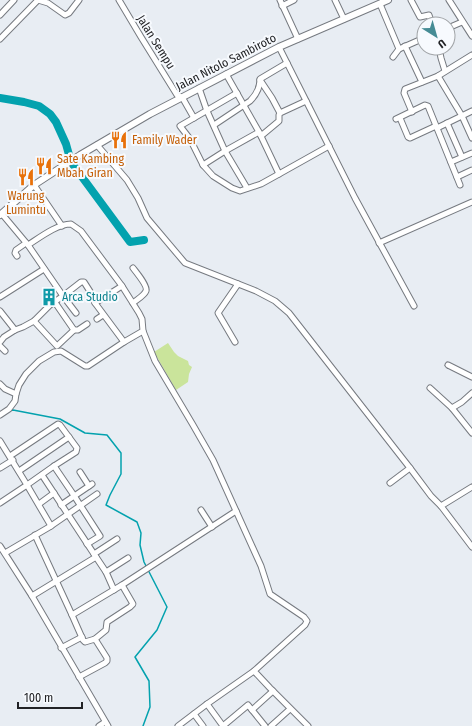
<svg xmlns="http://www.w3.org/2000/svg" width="472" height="726" font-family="'Fira Sans Condensed',sans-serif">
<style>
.green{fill:#cae49b}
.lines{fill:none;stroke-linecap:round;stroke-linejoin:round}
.stream{stroke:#03a2ae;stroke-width:1.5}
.river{stroke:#03a2ae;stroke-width:8}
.minor-casing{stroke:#767a80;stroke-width:7}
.tertiary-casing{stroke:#767a80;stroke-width:8}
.minor{stroke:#fff;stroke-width:5}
.tertiary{stroke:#fff;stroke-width:6}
.labels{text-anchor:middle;stroke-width:4;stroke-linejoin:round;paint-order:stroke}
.street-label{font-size:12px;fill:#212225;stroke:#f7fafe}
.food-label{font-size:12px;fill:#c56008;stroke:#f7fafe;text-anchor:start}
.culture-label{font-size:12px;fill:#0d838f;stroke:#f7fafe;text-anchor:start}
</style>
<rect width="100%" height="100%" fill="#e8edf3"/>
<path class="green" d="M168 343 174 352 178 356 188 361 189 365 192 367 189 374 188 382 176 390 154 352Z"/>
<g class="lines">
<path class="stream" d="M9 411 13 410 60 419 85 433 107 435 121 453V474L110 495 106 505 137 522 141 533 140 545 144 562 167 607 157 630 135 657 149 681 150 707 143 726"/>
<path class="river" d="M0 98 24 102 39 106 50 114 56 122 66 144 71 162 130 242 144 240"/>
<g class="minor-casing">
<g id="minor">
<path d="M38 0 48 3 65 15 69 13 79 0"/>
<path d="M119 0 141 37 177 95 181 97"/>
<path d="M280 0 298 39"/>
<path d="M335 0 344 19"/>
<path d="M411 0 420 17 429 15 432 24"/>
<path d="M449 0 472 36"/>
<path d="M380 4 399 49"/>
<path d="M282 6 294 0"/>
<path d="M0 15 14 0"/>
<path d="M448 28 462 22"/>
<path d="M0 39 38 0"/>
<path d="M405 46 422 82"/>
<path d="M279 47 355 198 414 306"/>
<path d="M439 48 441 58 445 71"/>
<path d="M393 57 399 49 424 38"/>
<path d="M226 74 259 132 279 174 329 146"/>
<path d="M438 76 462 116 472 138"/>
<path d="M260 80 272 98 280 113"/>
<path d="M199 88 207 111 225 151 247 188"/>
<path d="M237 93 180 126 190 139 203 165 213 176 232 188 240 191 261 184 279 174"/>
<path d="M182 97 194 118"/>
<path d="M412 112 404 93 405 89 438 76 472 55"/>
<path d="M400 118 408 137 410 138 436 126"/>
<path d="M396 119 425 105 428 106 460 185"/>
<path d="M447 123 462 157"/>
<path d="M214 125 250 101C256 95 260 88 260 79L287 63"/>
<path d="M437 128 472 111"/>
<path d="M261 136 279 121V115L280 113 306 101"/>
<path d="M97 145 127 180 138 198 147 218 185 263 256 291 275 301 289 313 410 468 431 496 441 506"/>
<path d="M451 162 472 153"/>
<path d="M203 165 225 151 259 132"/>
<path d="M457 177 472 170"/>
<path d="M34 185 62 226"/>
<path d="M379 243 472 202"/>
<path d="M28 245C39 238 57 224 71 224L81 231 122 286 139 313 142 319 143 331 124 342"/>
<path d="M17 256 15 253 16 250 26 243"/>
<path d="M133 268C136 272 148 286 146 291 144 296 136 300 133 303"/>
<path d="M0 297 44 269"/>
<path d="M95 303 122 286"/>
<path d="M0 311 15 330"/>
<path d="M97 319 103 315"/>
<path d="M34 321 57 346 74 330 54 301"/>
<path d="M74 330H78L87 324"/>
<path d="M143 331 155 361 193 425 213 460 261 566 270 594 304 617 307 621 305 625 254 671 270 688 308 726"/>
<path d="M0 342 4 337 15 330 23 327 34 321 50 305 63 296 76 313"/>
<path d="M235 342 218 313 238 284"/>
<path d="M0 346 5 351"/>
<path d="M448 365 472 377"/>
<path d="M0 384 5 389 16 394"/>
<path d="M430 388 452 408 472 433"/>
<path d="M452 408 462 402 472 393"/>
<path d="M0 415 9 409 15 401 16 394 19 385 26 374 39 361 54 352 61 351 85 366H88L124 342 95 303 91 293 84 282H81L63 296 28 245 2 214"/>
<path d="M0 441 27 485 0 503"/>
<path d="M10 456 58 424 60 425 77 448 76 452 54 466 27 485 51 526"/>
<path d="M54 466 73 494 100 536 87 544"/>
<path d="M0 468 13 460"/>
<path d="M19 471 69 437"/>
<path d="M80 472 89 486"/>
<path d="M390 483 410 468"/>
<path d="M472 487 441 506 472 547"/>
<path d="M39 504 54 493"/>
<path d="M61 505 92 484"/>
<path d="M201 510 212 527"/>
<path d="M35 535 72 615 83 640 85 642 95 639 107 658V661L105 663 79 677"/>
<path d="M0 546 32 596 108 726"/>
<path d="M5 553 51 526 97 494"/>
<path d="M94 554 117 539"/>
<path d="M96 557 106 572 114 590"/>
<path d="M106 572 128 558"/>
<path d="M32 596 96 557 42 475"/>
<path d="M72 615 122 585 236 511"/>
<path d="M95 639 106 630 107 622 130 607 133 604 122 585"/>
<path d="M61 648 82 637"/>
<path d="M207 704 223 726"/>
<path d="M252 710 273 691"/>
<path d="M194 714 203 726"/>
<path d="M99 726 105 722"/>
<path d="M178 726 207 704 254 671"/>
<path d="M223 726 248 705 265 726"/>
<path d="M271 726 290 709"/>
</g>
</g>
<g class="tertiary-casing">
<path id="tertiary" d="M0 215 34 185 80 155 150 114 279 47 388 0"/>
</g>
<use href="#minor" class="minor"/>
<use href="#tertiary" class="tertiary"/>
</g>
<defs>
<g id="restaurant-bare" transform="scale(1.38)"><path d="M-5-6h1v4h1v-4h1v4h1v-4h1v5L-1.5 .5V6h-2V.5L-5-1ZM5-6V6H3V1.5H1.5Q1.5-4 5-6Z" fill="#e8710a" stroke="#f7fafe" stroke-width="2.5" paint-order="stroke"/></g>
<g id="building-bare" transform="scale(1.38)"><path d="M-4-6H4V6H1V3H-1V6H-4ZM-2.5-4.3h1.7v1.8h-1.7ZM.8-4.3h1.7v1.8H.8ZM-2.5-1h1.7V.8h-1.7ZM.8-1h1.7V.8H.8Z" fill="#0f9aa8" stroke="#f7fafe" stroke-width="2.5" paint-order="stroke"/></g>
</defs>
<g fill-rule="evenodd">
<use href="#restaurant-bare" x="119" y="140"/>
<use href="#restaurant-bare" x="44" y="166"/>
<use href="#restaurant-bare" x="26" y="177"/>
<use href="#building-bare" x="49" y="297"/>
</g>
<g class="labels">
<g class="street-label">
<text transform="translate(156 42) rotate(58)" y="4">Jalan Sempu</text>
<text transform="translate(226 62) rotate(-27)" y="4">Jalan Nitolo Sambiroto</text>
</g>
<g class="food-label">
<text x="132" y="144">Family Wader</text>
<text x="57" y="163">Sate Kambing<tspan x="57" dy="14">Mbah Giran</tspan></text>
<text x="26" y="200" text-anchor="middle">Warung<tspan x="26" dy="14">Lumintu</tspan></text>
</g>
<g class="culture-label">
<text x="62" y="301">Arca Studio</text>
</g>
</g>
<g transform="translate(436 36) rotate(143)"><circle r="19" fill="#f7fafe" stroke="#a1a4a7"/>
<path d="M0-3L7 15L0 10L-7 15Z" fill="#468c95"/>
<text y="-6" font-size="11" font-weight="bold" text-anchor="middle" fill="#212225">U</text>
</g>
<path d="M18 702v6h64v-6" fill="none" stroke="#212225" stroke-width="2"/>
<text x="24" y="702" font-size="12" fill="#212225" stroke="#f7fafe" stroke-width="3" paint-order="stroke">100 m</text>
</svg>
